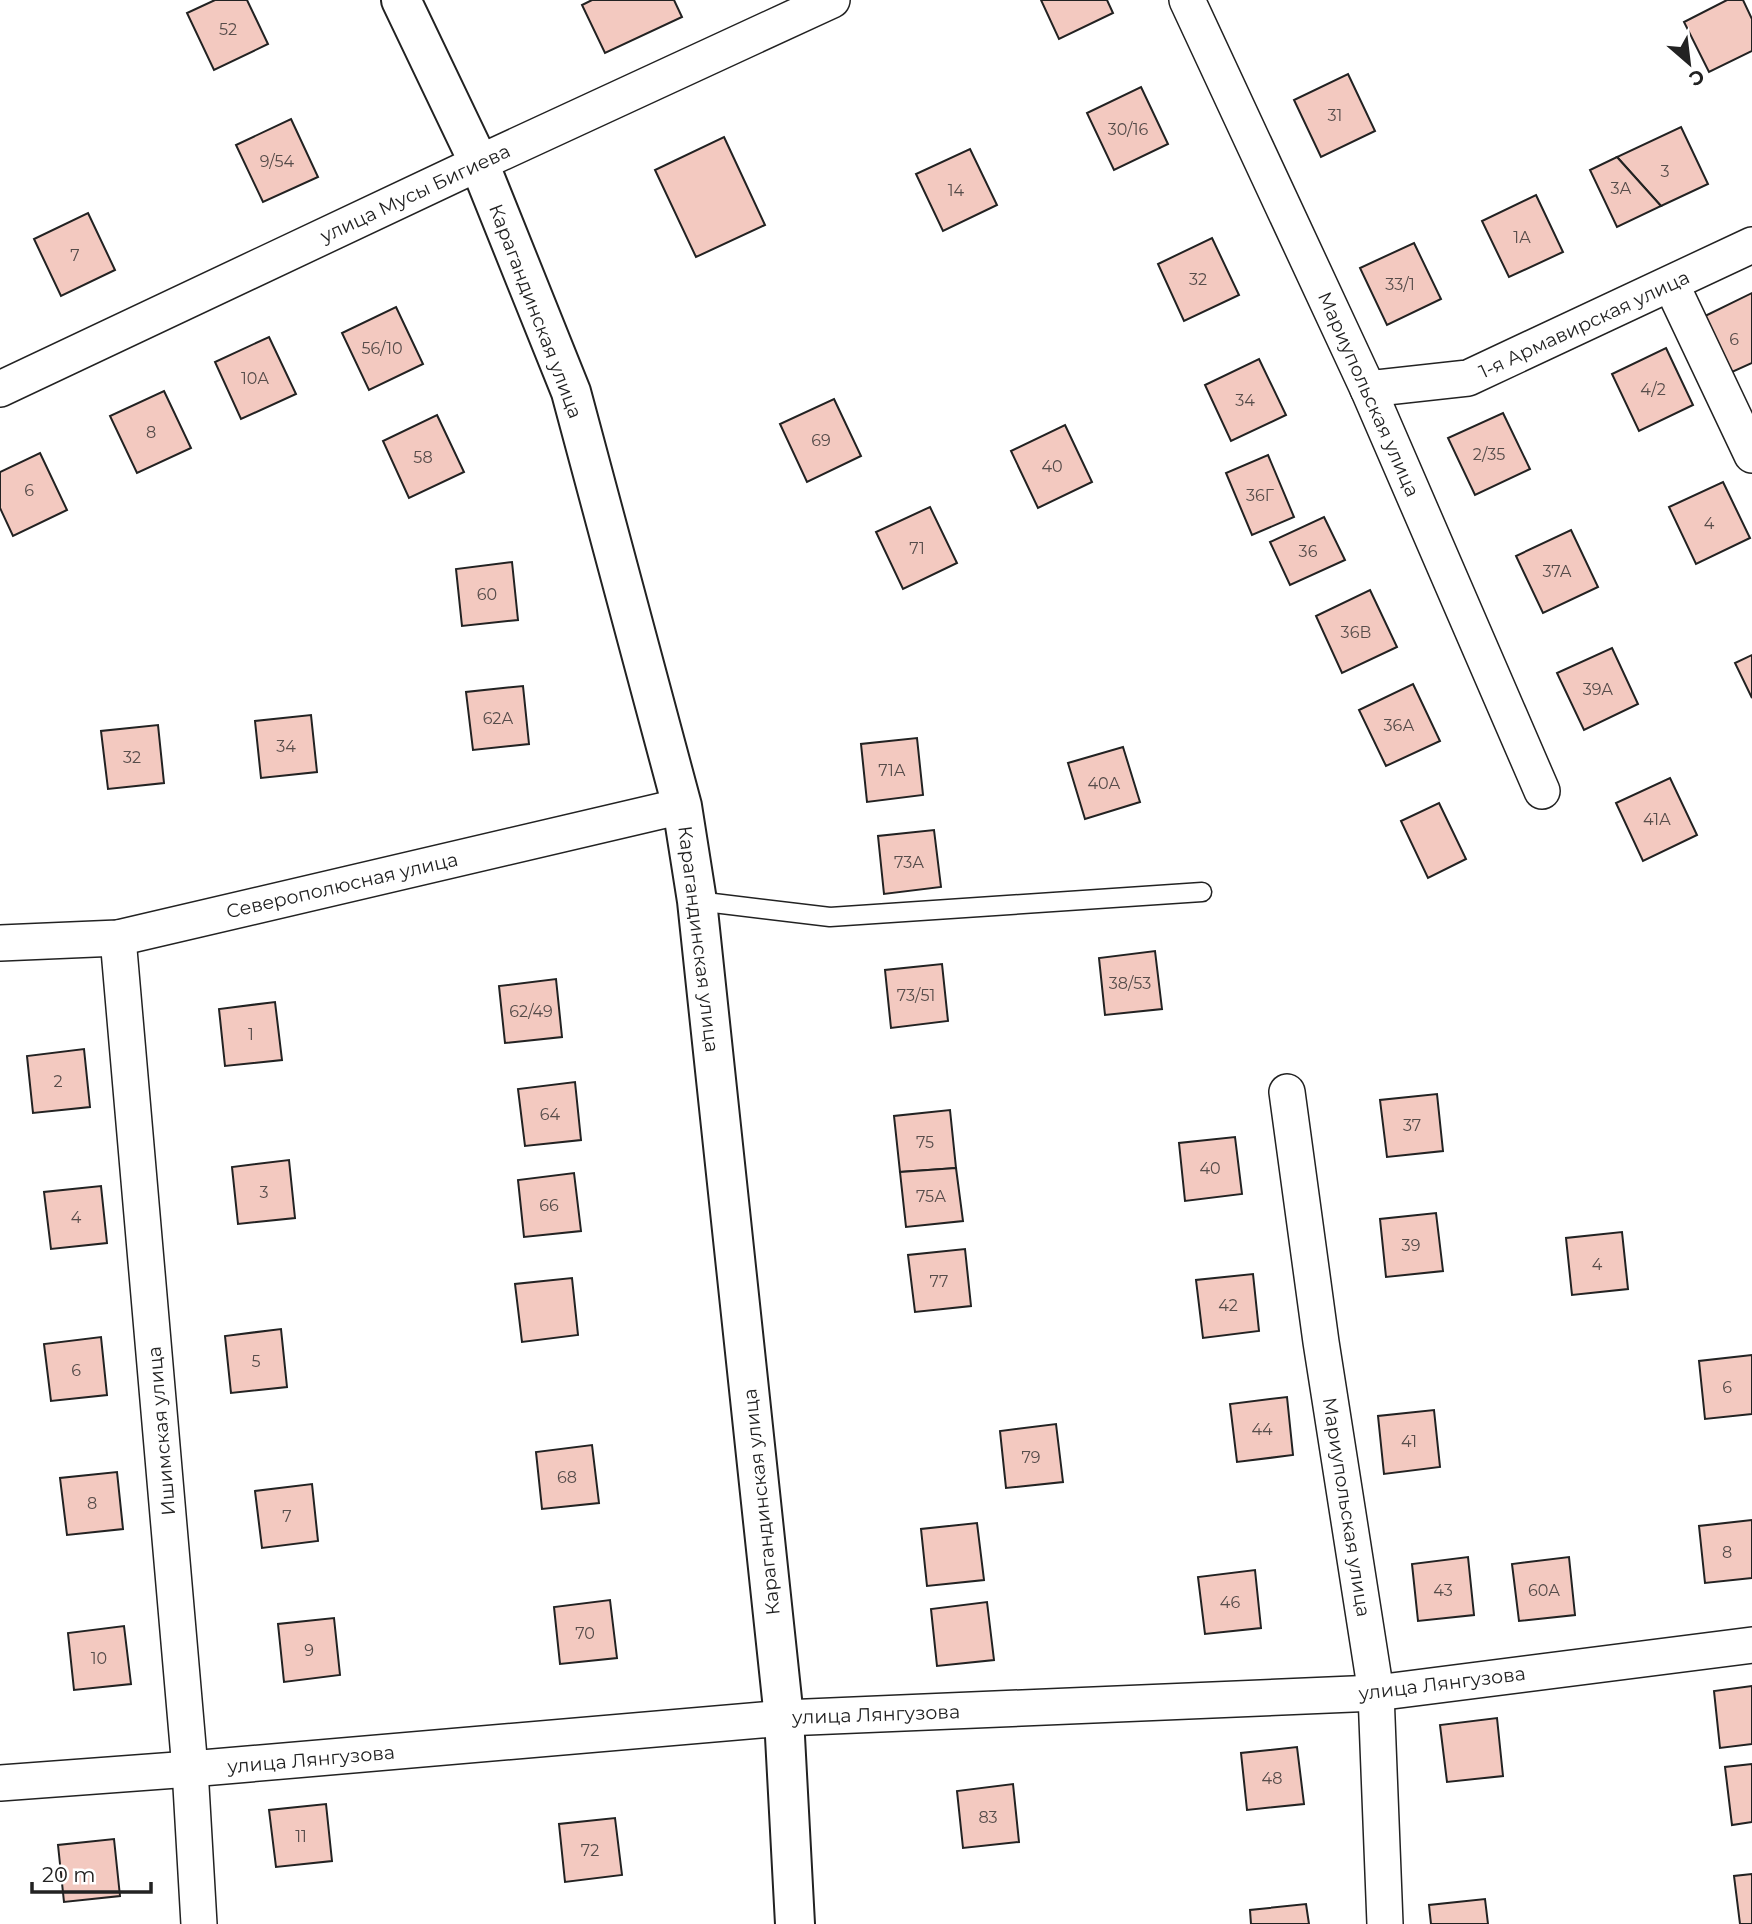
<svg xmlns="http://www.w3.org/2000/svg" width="1752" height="1924" font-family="Montserrat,sans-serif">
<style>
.building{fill:#f3c9c0;stroke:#222;stroke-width:2}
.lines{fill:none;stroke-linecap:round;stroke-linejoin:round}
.lane-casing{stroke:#222;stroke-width:21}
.street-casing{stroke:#222;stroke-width:38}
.secondary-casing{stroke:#222;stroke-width:42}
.lane{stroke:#fff;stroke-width:18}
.street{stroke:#fff;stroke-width:35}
.secondary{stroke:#fff;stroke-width:38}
.labels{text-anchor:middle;stroke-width:5;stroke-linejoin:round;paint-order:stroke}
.number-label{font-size:16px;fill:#564c4a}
.street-label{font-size:19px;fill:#222;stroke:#fff}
</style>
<rect width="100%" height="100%" fill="#fff"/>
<g class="building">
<path d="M215 0H247L268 44 214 70 187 13Z"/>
<path d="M592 0H674L682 17 605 53 582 5Z"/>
<path d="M1041 0H1107L1113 13 1059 39Z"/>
<path d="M1727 0H1743L1752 19V51L1709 72 1684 22Z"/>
<path d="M1348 74 1375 131 1321 157 1294 100Z"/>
<path d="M1141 87 1168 144 1114 170 1087 113Z"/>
<path d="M291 119 318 177 263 202 236 145Z"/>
<path d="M1681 127 1708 184 1661 206 1617 157Z"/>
<path d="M724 137 765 225 696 257 655 170Z"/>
<path d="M970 149 997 205 943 231 916 174Z"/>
<path d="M1617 157 1661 206 1617 227 1590 170Z"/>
<path d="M1536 195 1563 252 1509 277 1482 221Z"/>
<path d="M88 213 115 270 61 296 34 239Z"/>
<path d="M1212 238 1239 295 1184 321 1158 264Z"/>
<path d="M1414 243 1441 299 1387 325 1360 268Z"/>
<path d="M1752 293V363L1732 372 1705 316Z"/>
<path d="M396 307 423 364 369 390 342 333Z"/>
<path d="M269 337 296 394 241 419 215 362Z"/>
<path d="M1666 348 1693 405 1639 431 1612 374Z"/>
<path d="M1259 359 1286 415 1231 441 1205 385Z"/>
<path d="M164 391 191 448 137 473 110 416Z"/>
<path d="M834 399 861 456 807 482 780 424Z"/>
<path d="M1503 413 1530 469 1475 495 1448 438Z"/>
<path d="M437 415 464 472 409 498 383 441Z"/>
<path d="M1065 425 1092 482 1038 508 1011 451Z"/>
<path d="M40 453 67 510 13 536 0 508V472Z"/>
<path d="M1268 455 1294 517 1252 535 1226 473Z"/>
<path d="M1723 482 1750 538 1696 564 1669 507Z"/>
<path d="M930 507 957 563 903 589 876 532Z"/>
<path d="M1324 517 1345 560 1290 585 1270 542Z"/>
<path d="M1571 530 1598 587 1543 613 1516 556Z"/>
<path d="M512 562 518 620 462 626 456 569Z"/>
<path d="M1370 590 1397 647 1342 673 1316 616Z"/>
<path d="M1612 648 1638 704 1584 730 1557 673Z"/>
<path d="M1752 655V698L1735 663Z"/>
<path d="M1413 684 1440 741 1386 766 1359 710Z"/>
<path d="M523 686 529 744 473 750 466 692Z"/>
<path d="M311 715 317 772 261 778 255 721Z"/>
<path d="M158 725 164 783 108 789 101 731Z"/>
<path d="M917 738 923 795 867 802 861 744Z"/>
<path d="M1123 747 1140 802 1085 819 1068 763Z"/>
<path d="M1670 778 1697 835 1643 861 1616 803Z"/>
<path d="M1439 803 1466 859 1428 878 1401 821Z"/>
<path d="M934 830 941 887 884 894 878 836Z"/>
<path d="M1155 951 1162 1009 1105 1015 1099 958Z"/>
<path d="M942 964 948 1021 891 1028 885 970Z"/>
<path d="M556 979 562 1037 505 1043 499 986Z"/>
<path d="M275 1002 282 1060 225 1066 219 1009Z"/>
<path d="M84 1049 90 1107 33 1113 27 1056Z"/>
<path d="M575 1082 581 1140 525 1146 518 1089Z"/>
<path d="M1437 1094 1443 1151 1387 1157 1380 1100Z"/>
<path d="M950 1110 956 1168 900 1172 894 1116Z"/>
<path d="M1235 1137 1242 1194 1185 1201 1179 1143Z"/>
<path d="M289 1160 295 1218 238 1224 232 1167Z"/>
<path d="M956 1168 963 1221 906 1227 900 1172Z"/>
<path d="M574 1173 581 1231 524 1237 518 1180Z"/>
<path d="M101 1186 107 1243 51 1249 44 1192Z"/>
<path d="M1436 1213 1443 1271 1386 1277 1380 1219Z"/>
<path d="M1622 1232 1628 1289 1572 1295 1566 1238Z"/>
<path d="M965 1249 971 1306 915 1312 908 1255Z"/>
<path d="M1253 1274 1259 1331 1203 1338 1196 1280Z"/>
<path d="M572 1278 578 1335 522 1342 515 1284Z"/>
<path d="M281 1329 287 1387 231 1393 225 1336Z"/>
<path d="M101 1337 107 1395 51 1401 44 1344Z"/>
<path d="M1752 1355V1414L1705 1419 1699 1361Z"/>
<path d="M1287 1397 1293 1455 1237 1462 1230 1404Z"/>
<path d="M1434 1410 1440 1467 1384 1474 1378 1416Z"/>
<path d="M1056 1424 1063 1482 1006 1488 1000 1431Z"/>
<path d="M592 1445 599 1503 542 1509 536 1452Z"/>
<path d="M117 1472 123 1529 67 1535 60 1478Z"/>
<path d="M312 1484 318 1541 262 1548 255 1491Z"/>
<path d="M1752 1520V1578L1705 1583 1699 1526Z"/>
<path d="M977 1523 984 1580 927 1586 921 1529Z"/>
<path d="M1468 1557 1474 1615 1418 1621 1412 1564Z"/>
<path d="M1569 1557 1575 1615 1519 1621 1512 1564Z"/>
<path d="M1255 1570 1261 1628 1205 1634 1198 1577Z"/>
<path d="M610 1600 617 1658 560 1664 554 1607Z"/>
<path d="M987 1602 994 1660 937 1666 931 1609Z"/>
<path d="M334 1618 340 1675 284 1682 278 1624Z"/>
<path d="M124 1626 131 1684 74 1690 68 1633Z"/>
<path d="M1752 1686V1744L1720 1748 1714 1691Z"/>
<path d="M1497 1718 1503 1776 1447 1782 1440 1725Z"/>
<path d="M1297 1747 1304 1804 1247 1810 1241 1753Z"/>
<path d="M1752 1764V1822L1732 1825 1725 1767Z"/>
<path d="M1013 1784 1019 1842 963 1848 957 1791Z"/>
<path d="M326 1804 332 1861 276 1867 269 1810Z"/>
<path d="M615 1818 622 1875 565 1882 559 1824Z"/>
<path d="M114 1839 120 1896 64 1902 58 1845Z"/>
<path d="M1752 1874V1924H1740L1734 1876Z"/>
<path d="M1485 1899 1488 1924H1431L1429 1905Z"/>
<path d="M1306 1904 1309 1924H1251L1250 1910Z"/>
</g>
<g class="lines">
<g class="lane-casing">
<path id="lane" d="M697 901 830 917 1202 892"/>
</g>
<g class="street-casing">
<g id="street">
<path d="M1187 0 1368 389 1542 791"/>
<path d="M1671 284 1752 455"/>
<path d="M0 389 479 163 832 0"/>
<path d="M1368 389 1468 378 1752 245"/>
<path d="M118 938 190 1769 199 1924"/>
<path d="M0 943 118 938 682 806"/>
<path d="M1287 1092 1321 1342 1376 1693 1385 1924"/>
<path d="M0 1783 190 1769 784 1718 1376 1693 1752 1645"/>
</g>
</g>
<g class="secondary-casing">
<path id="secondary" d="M401 0 479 163 571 392 682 806 697 901 784 1718 795 1924"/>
</g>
<use href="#lane" class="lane"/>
<use href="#street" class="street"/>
<use href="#secondary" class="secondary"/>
</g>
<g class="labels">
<g class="number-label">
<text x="228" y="35">52</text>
<text x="1335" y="121">31</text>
<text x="1128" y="135">30/16</text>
<text x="277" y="167">9/54</text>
<text x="1665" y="177">3</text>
<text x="1621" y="194">3А</text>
<text x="956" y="196">14</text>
<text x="1522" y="243">1А</text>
<text x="75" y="261">7</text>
<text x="1198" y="285">32</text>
<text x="1400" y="290">33/1</text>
<text x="1734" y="345">6</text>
<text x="382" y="354">56/10</text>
<text x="255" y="384">10А</text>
<text x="1653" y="395">4/2</text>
<text x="1245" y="406">34</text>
<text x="151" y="438">8</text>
<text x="821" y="446">69</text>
<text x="1489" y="460">2/35</text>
<text x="423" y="463">58</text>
<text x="1052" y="472">40</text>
<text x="29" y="496">6</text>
<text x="1260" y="501">36Г</text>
<text x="1709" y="529">4</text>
<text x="917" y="554">71</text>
<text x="1308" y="557">36</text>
<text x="1557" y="577">37А</text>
<text x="487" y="600">60</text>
<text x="1356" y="638">36В</text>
<text x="1598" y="695">39А</text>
<text x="498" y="724">62А</text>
<text x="1399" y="731">36А</text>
<text x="286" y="752">34</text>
<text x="132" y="763">32</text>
<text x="892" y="776">71А</text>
<text x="1104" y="789">40А</text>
<text x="1657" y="825">41А</text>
<text x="909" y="868">73А</text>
<text x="1130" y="989">38/53</text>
<text x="916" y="1001">73/51</text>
<text x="531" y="1017">62/49</text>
<text x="251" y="1040">1</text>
<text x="58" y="1087">2</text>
<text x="550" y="1120">64</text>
<text x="1412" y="1131">37</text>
<text x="925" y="1148">75</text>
<text x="1210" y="1174">40</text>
<text x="264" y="1198">3</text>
<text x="931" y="1202">75А</text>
<text x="549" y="1211">66</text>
<text x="76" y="1223">4</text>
<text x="1411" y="1251">39</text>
<text x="1597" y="1270">4</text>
<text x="939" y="1287">77</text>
<text x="1228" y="1311">42</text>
<text x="256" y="1367">5</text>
<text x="76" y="1376">6</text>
<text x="1727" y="1393">6</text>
<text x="1262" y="1435">44</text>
<text x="1409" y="1447">41</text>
<text x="1031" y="1463">79</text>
<text x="567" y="1483">68</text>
<text x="92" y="1509">8</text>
<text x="287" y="1522">7</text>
<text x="1727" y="1558">8</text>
<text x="1443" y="1596">43</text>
<text x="1544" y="1596">60А</text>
<text x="1230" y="1608">46</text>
<text x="585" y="1639">70</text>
<text x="309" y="1656">9</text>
<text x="99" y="1664">10</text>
<text x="1272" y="1784">48</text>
<text x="988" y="1823">83</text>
<text x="301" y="1842">11</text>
<text x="590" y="1856">72</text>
</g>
<g class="street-label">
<text transform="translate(415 193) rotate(-25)" y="7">улица Мусы Бигиева</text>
<text transform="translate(536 311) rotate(69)" y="7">Карагандинская улица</text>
<text transform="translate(1584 324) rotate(-25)" y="7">1-я Армавирская улица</text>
<text transform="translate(1369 394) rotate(66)" y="7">Мариупольская улица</text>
<text transform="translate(342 885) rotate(-13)" y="7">Северополюсная улица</text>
<text transform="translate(699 939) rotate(83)" y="7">Карагандинская улица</text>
<text transform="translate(161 1431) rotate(-95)" y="7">Ишимская улица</text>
<text transform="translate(761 1502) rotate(-96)" y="7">Карагандинская улица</text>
<text transform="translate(1347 1507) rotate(81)" y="7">Мариупольская улица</text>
<text transform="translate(1442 1683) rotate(-7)" y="7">улица Лянгузова</text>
<text transform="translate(876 1714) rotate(-2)" y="7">улица Лянгузова</text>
<text transform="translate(311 1759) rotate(-5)" y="7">улица Лянгузова</text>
</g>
</g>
<g transform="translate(1689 63) rotate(152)" stroke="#ffffff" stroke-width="5" paint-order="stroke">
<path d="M0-5L12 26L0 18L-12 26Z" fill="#222222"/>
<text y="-10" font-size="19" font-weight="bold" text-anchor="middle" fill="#222222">С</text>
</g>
<path d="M32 1882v10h119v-10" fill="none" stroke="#222222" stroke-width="3.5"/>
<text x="42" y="1882" font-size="21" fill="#222222" stroke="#ffffff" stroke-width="5" paint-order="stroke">20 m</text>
</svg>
